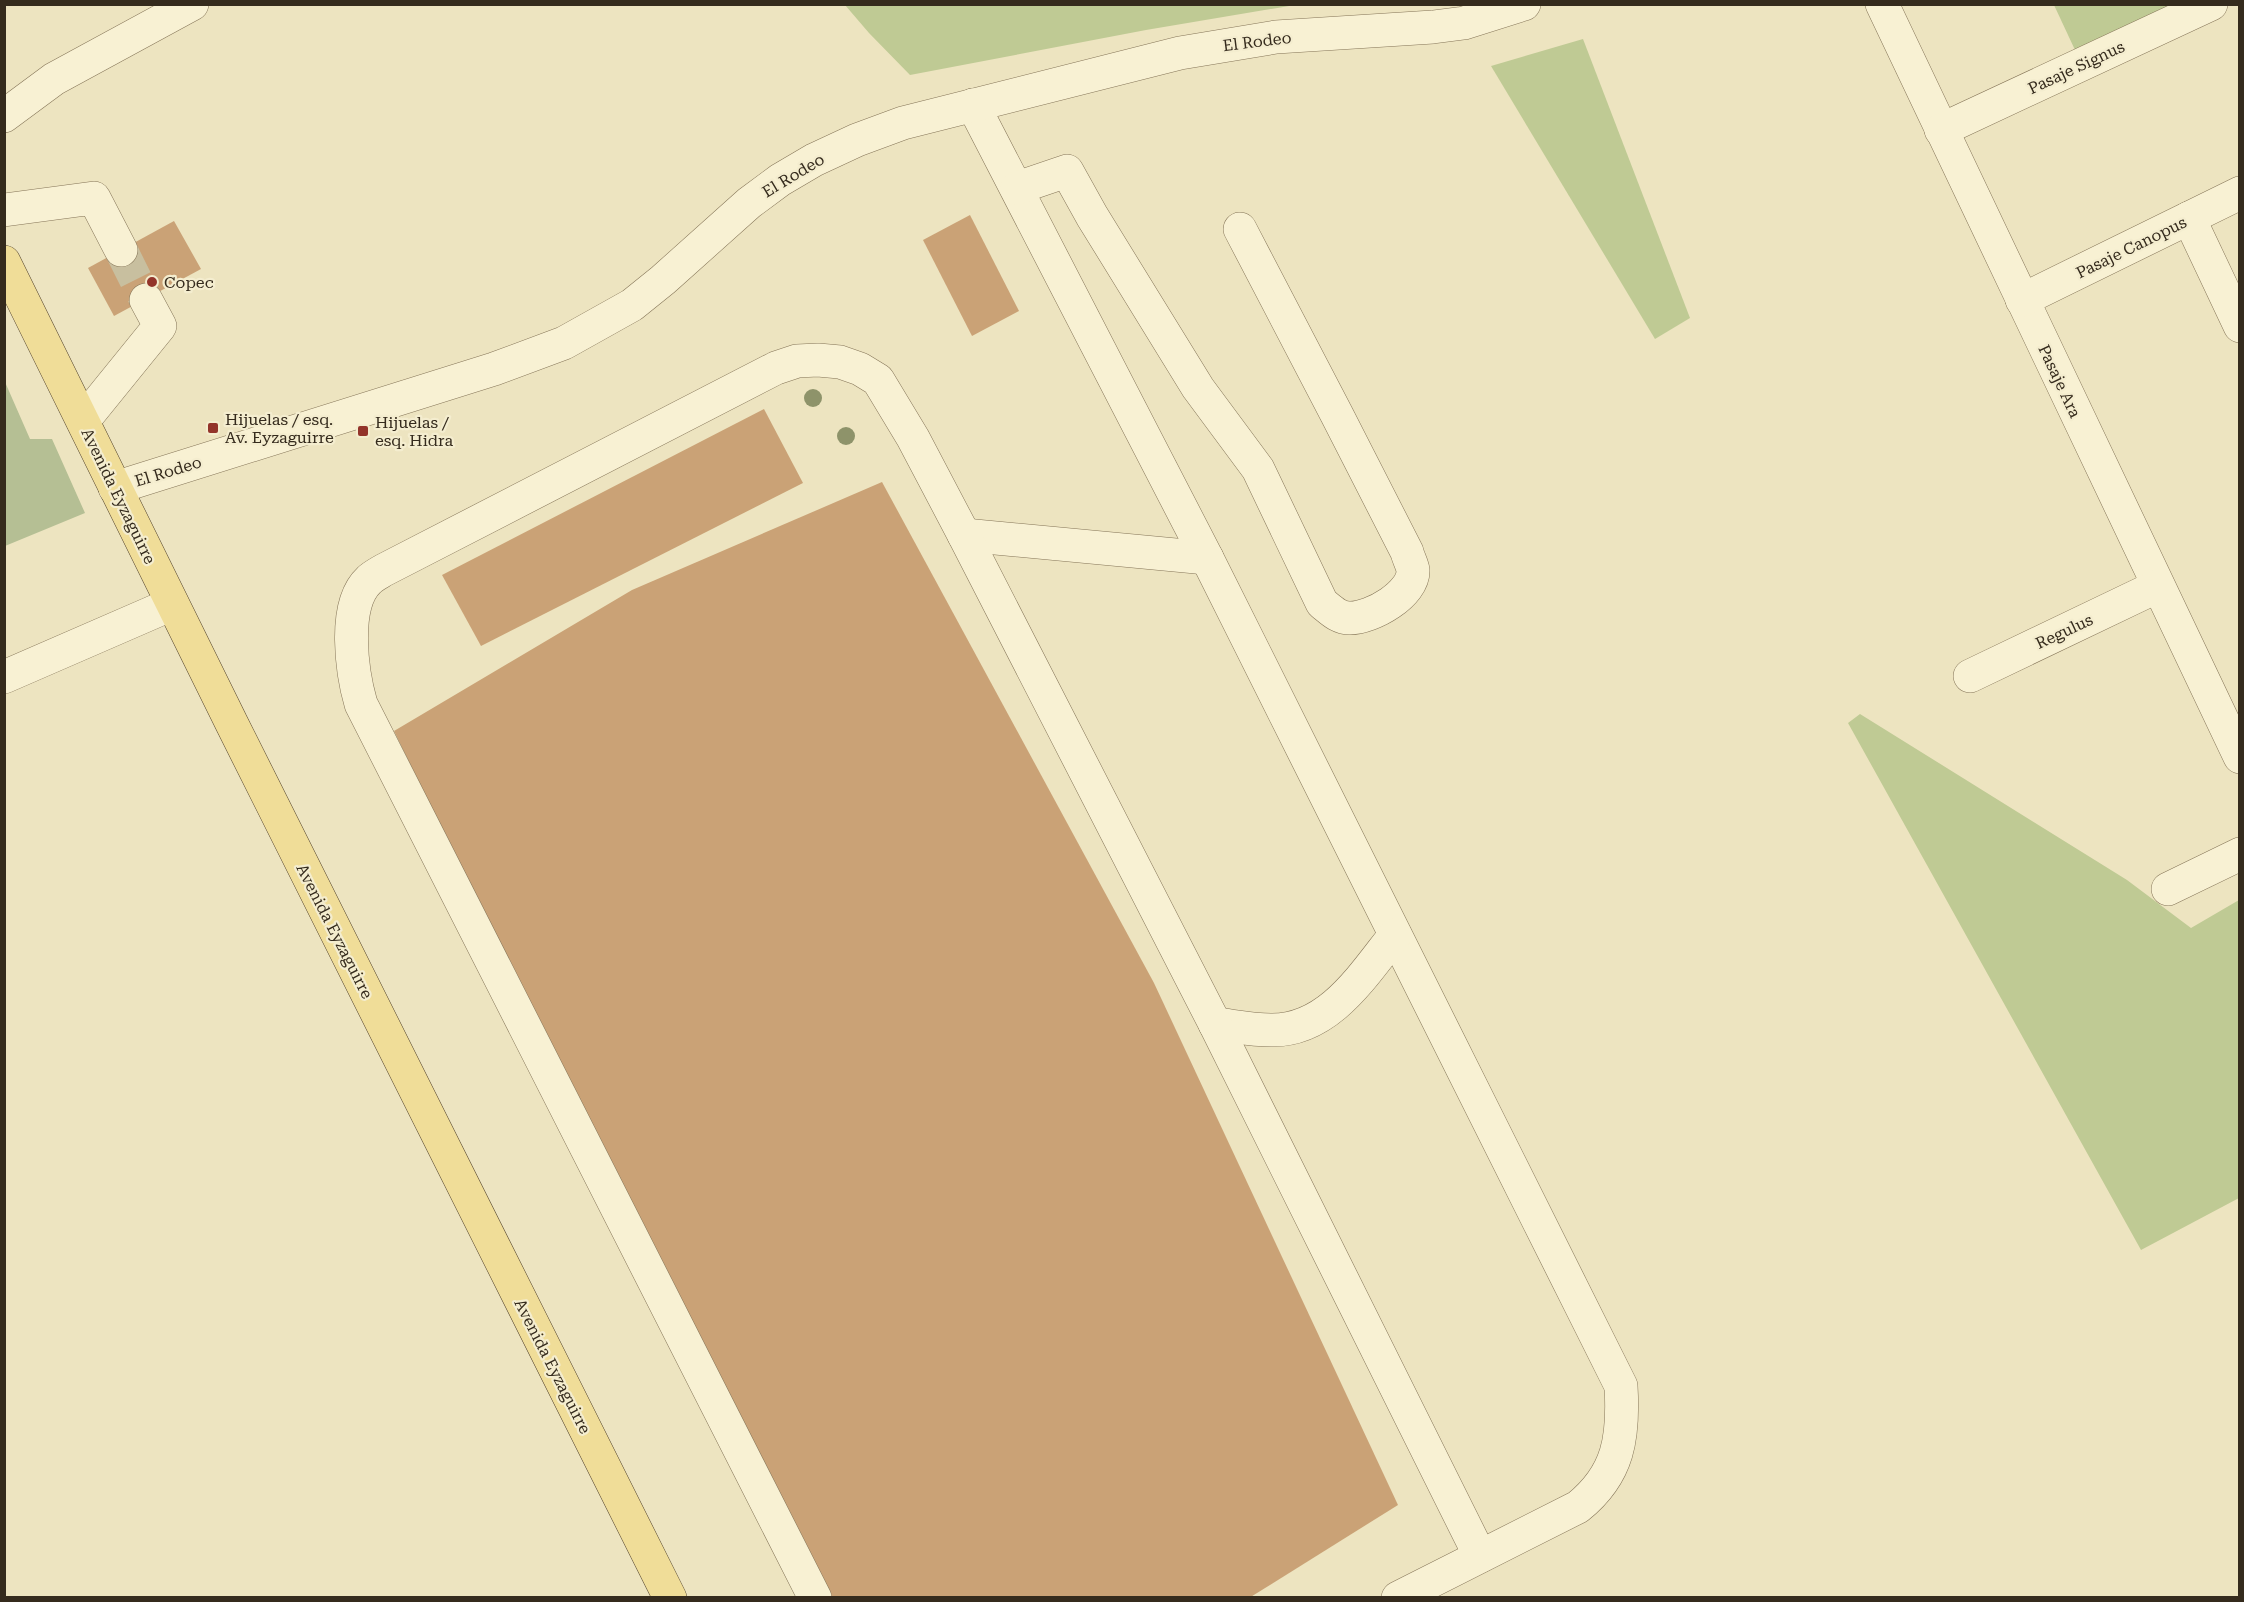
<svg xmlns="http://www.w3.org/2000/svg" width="2244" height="1602" font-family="'Roboto Serif',serif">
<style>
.green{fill:#bfca94}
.cemetery{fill:#b5bf94}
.building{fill:#caa276}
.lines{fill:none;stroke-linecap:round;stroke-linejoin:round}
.minor-tunnel{stroke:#c8bf9f;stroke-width:33;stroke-dasharray:33 16;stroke-linecap:butt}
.minor-casing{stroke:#857558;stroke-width:34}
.major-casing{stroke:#53432d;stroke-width:34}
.minor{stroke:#f8f1d3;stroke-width:33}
.major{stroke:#f0dd98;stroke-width:33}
.tree{fill:#8e936a}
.poi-dot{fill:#93342a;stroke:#f4edcf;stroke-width:2}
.labels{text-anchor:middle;stroke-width:4.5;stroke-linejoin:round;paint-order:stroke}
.street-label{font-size:16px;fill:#352b1d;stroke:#f4edcf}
.poi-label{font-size:16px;fill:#352b1d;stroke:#f4edcf;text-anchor:start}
</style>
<rect width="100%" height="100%" fill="#ede4c0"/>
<g class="green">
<path d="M845 5H1295L1146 30 910 75 869 33Z"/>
<path d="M2054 5H2174L2075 50Z"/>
<path d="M1583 39 1690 318 1655 339 1491 66Z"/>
<path d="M1860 714 2127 880 2191 928 2239 900V1198L2141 1250 1848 723Z"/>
</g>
<path class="cemetery" d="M5 382 30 439H52L85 513 5 546Z"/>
<g class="building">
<path d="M970 215 1019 311 972 336 923 240Z"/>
<path d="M174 221 201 269 114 316 88 268Z"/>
<path d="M764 409 803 483 481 646 442 575Z"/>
<path d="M882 482 1154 983 1398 1505 1249 1598H831L643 1246 394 731 632 590Z"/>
</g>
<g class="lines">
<path class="minor-tunnel" d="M121 250 146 300"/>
<g class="minor-casing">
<g id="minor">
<path d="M1882 4 2240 757"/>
<path d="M973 105 1207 558 1621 1386C1624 1437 1619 1474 1578 1507L1398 1598"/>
<path d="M4 116 54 79 192 4"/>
<path d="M1941 130 2211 4"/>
<path d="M1017 188 1067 171 1092 216 1198 388 1258 469 1322 603C1331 610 1338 618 1350 618 1372 618 1414 594 1413 570 1412 564 1408 557 1407 552L1337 415 1240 229"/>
<path d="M4 210 94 198 121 250"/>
<path d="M2189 218 2240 326"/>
<path d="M2022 300 2240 193"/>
<path d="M83 421 160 326 146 300"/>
<path d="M115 488 494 369 564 343 632 305 663 280 749 203 780 180 814 160 857 140 903 123 1180 53 1276 37 1433 27 1464 23 1524 4"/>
<path d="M964 535 1207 558"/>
<path d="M1970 676 2158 586"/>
<path d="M4 677 172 604"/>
<path d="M2168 889 2240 854"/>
<path d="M1215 1024C1233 1026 1252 1030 1271 1030 1329 1031 1363 975 1395 935"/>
<path d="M815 1598 361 704C352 673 342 605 369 580 373 576 379 573 384 570L776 368 797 361 818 360 840 362 860 369 878 380 913 438 964 535 1215 1024 1480 1556"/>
</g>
</g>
<g class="major-casing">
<path id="major" d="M4 262 232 724 670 1598"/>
</g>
<use href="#minor" class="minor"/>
<use href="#major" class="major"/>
</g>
<g class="tree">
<circle cx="813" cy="398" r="9"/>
<circle cx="846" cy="436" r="9"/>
</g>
<g class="poi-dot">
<circle cx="152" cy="282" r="6"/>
<rect x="207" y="422" width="12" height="12" rx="3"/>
<rect x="357" y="425" width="12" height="12" rx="3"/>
</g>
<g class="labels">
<g class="street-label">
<text transform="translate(1257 41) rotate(-7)" y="6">El Rodeo</text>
<text transform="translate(2076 67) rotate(-25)" y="6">Pasaje Signus</text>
<text transform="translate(793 175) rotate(-31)" y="6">El Rodeo</text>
<text transform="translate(2131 247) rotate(-26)" y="6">Pasaje Canopus</text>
<text transform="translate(2060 381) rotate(65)" y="6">Pasaje Ara</text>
<text transform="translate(168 471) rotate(-17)" y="6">El Rodeo</text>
<text transform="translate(119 496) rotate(64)" y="6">Avenida Eyzaguirre</text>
<text transform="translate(2064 631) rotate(-25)" y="6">Regulus</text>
<text transform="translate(335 931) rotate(63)" y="6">Avenida Eyzaguirre</text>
<text transform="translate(553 1366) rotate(63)" y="6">Avenida Eyzaguirre</text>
</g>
<g class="poi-label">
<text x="164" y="288">Copec</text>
<text x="225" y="425">Hijuelas / esq.<tspan x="225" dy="18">Av. Eyzaguirre</tspan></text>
<text x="375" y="428">Hijuelas /<tspan x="375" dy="18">esq. Hidra</tspan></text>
</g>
</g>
<rect width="2244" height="1602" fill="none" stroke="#352b1d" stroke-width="12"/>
</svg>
